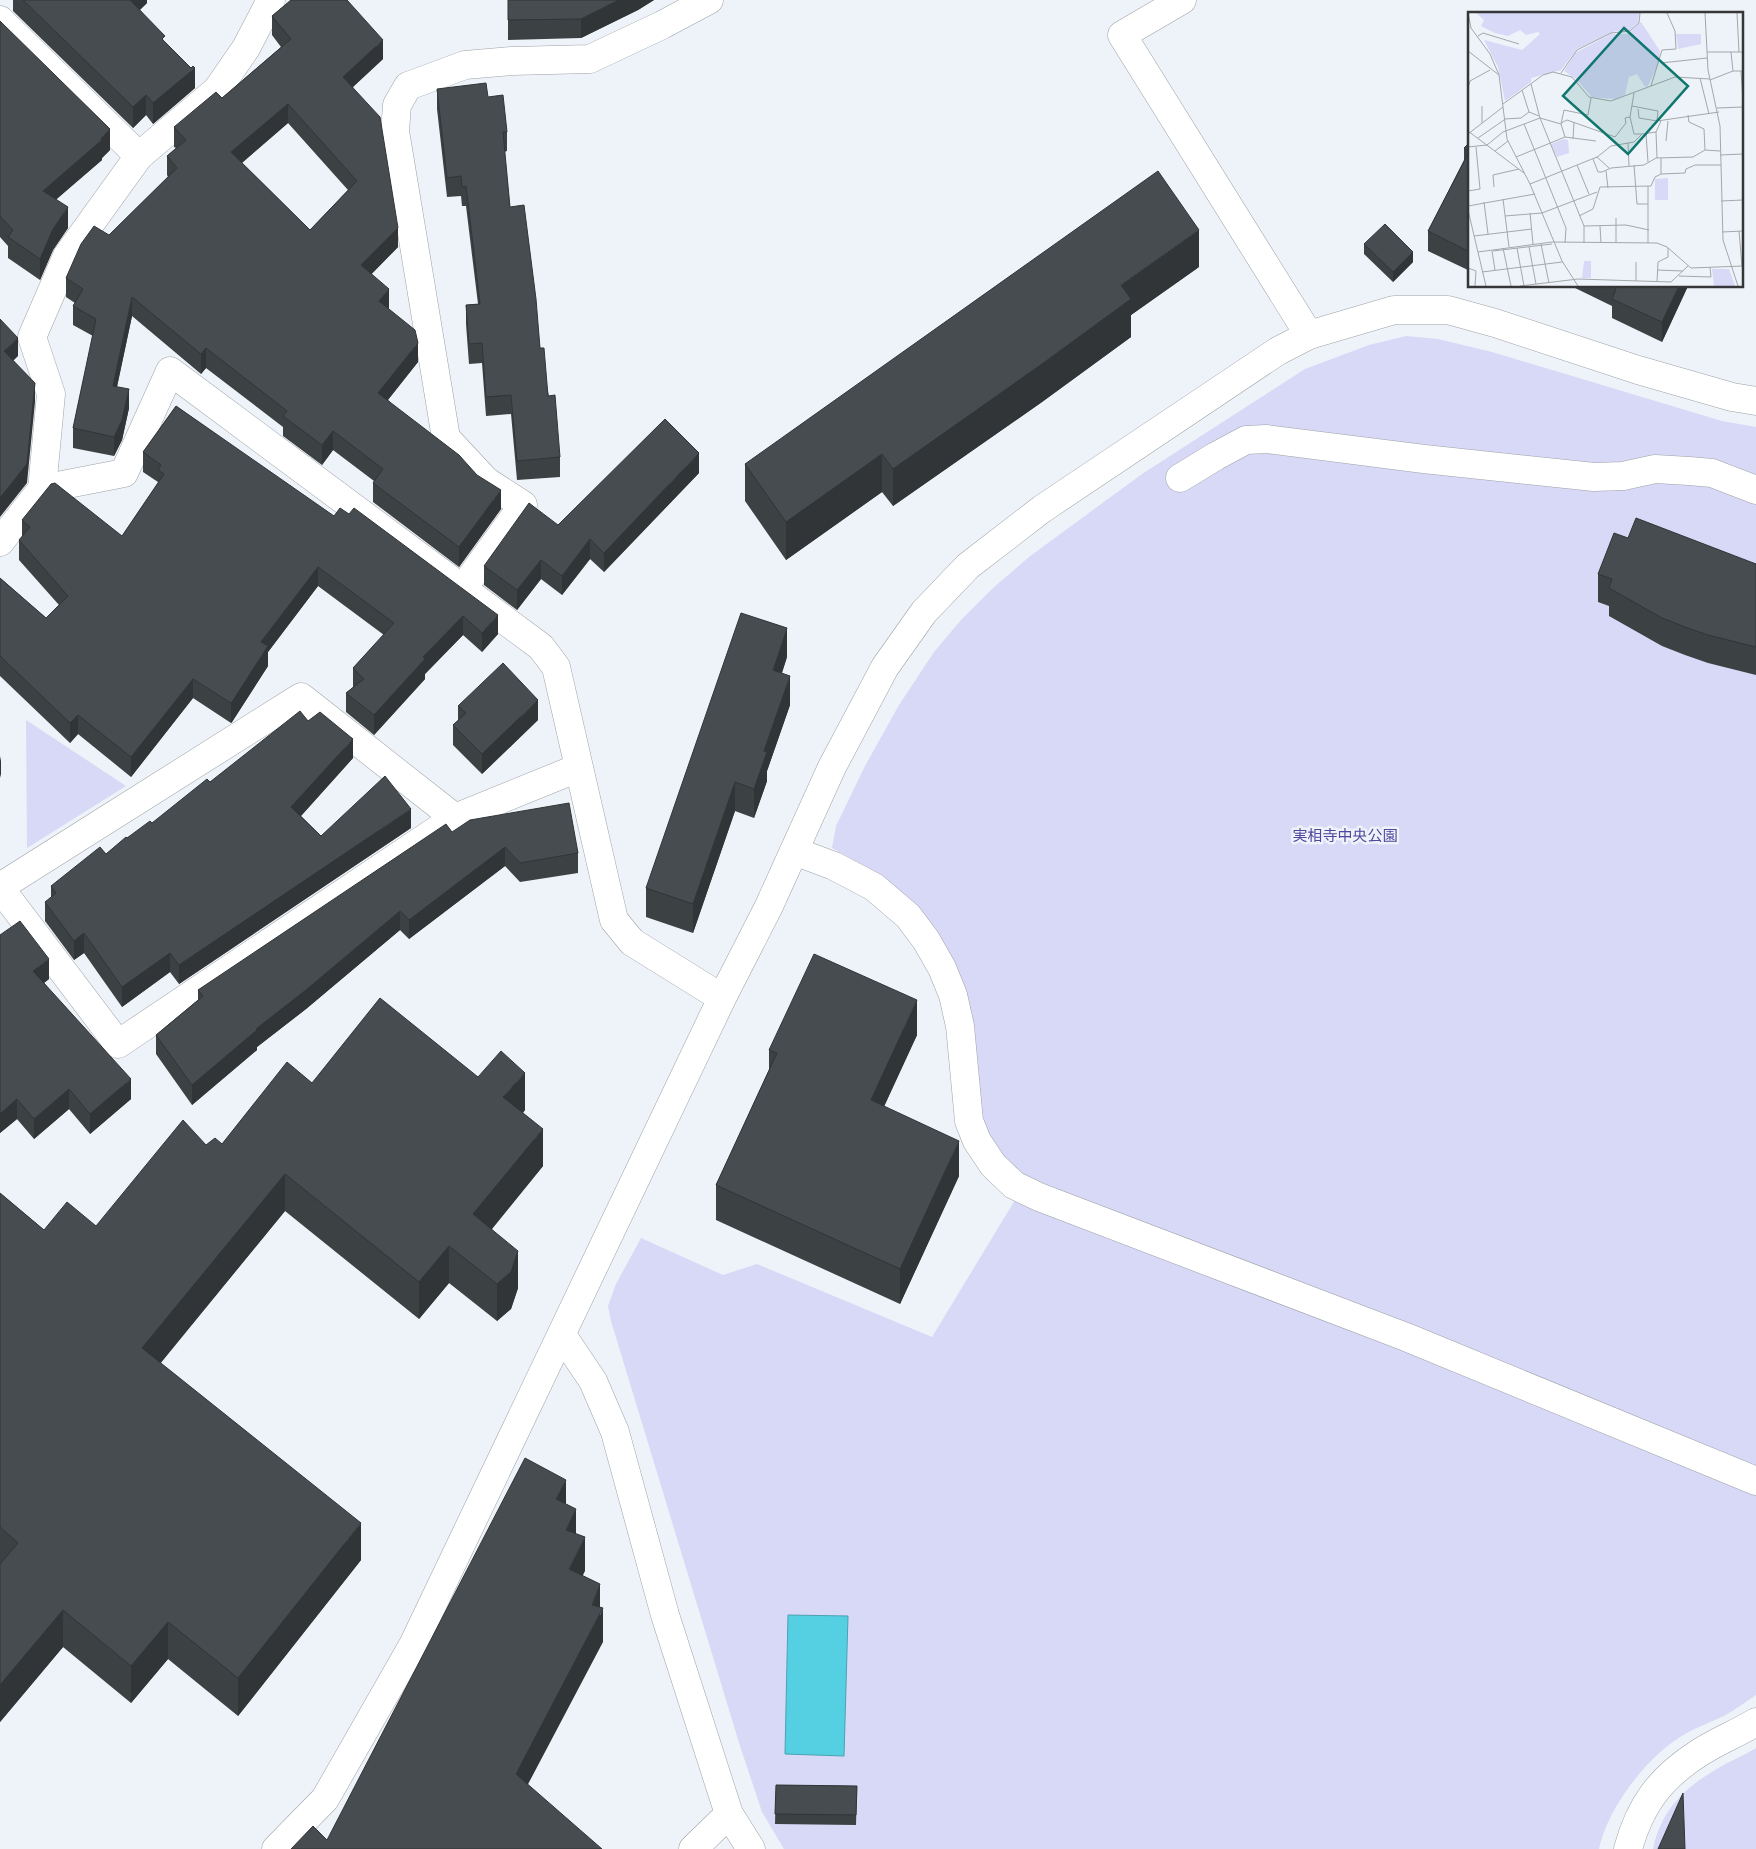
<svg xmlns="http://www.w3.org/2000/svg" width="1756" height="1849" font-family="'PT Sans','Noto Sans JP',sans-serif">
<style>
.green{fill:#d8d8f7}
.water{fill:#55d0e3;stroke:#4ba2b0}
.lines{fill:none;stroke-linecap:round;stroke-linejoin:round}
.minor-casing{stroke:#9da2a7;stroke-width:29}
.minor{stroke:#fff;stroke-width:28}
.wall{fill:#3c4144;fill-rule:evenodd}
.shaded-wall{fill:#313537}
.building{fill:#464c4f;stroke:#313537;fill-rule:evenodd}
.labels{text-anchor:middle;stroke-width:5;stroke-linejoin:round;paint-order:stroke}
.park-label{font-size:15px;fill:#53459f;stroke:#eef3f9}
.inset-road{fill:none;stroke:#a4a7ac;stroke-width:1}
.view{fill:#0f766e;fill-opacity:0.15;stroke:#0f766e;stroke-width:2.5}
.inset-edge{fill:none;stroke:#343638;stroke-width:2.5}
</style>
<rect width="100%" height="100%" fill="#eef3f9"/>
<g class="green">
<path d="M1406 336 1438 339 1492 352 1722 421 1756 427V1695C1745 1702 1735 1710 1724 1716 1711 1722 1697 1727 1685 1734 1649 1754 1607 1808 1599 1849H784L762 1812 740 1746 611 1321 608 1306 616 1284 641 1238 723 1275 757 1264 932 1337 1012 1205 1025 1179 1013 1169 984 1128 980 1108 966 997 868 868 832 848 836 826 865 766 899 705 934 652 961 620 993 588 1029 557 1142 474 1305 369 1369 345Z"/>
<path d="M26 720 126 786 27 848Z"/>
<path d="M1756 1748V1849H1653C1661 1811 1683 1789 1715 1770 1728 1762 1743 1756 1756 1748Z"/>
</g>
<path class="water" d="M788 1615 848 1616 844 1756 785 1754Z"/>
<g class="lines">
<g class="minor-casing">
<g id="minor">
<path d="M1182 0 1122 35 1309 335"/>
<path d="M0 20 139 156"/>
<path d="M1180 478 1216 456 1246 440 1266 439 1424 459 1594 477 1623 476 1655 469 1689 471 1712 473 1756 490"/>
<path d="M42 489 124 473 170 371 541 647 556 667 614 920 632 942 722 998"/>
<path d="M0 542 42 489 51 394 32 337 67 256 139 156 217 90 246 48 271 0"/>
<path d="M463 588 523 505 486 481 446 438 395 131 397 105 408 86 465 65 512 61 590 59 662 25 709 0"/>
<path d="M794 851 834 866 874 887 908 916 926 940 942 968 953 995 960 1026 969 1121 977 1141 993 1165 1014 1185 1039 1197 1406 1337 1756 1481"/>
<path d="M0 887 301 697 455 818"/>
<path d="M0 888 118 1044 455 818 578 768"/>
<path d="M562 1335 593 1381 615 1432 665 1615 729 1814 751 1849"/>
<path d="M276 1849 325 1799 413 1645 722 998 769 906 832 767 885 667 924 612 968 566 1042 509 1278 351 1309 335 1394 310H1448L1495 323 1638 370 1732 397 1756 401"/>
<path d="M693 1849 729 1814"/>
<path d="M1628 1849C1640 1805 1660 1778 1699 1753 1717 1741 1738 1733 1756 1722"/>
</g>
</g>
<use href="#minor" class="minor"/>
</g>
<g class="wall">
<path d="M13 0H147V3L140 10 165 42 195 88 153 124 146 115 133 128 13 11Z"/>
<path d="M291 0H348V1L383 59 353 87 398 247 371 274 388 308 418 362 388 400 501 509 459 567 373 502V483L374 481 333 450 322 465 283 436V427L206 368 201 374 132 316 117 387 129 408 122 440 114 456 73 448V428L93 336 73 325V306L75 303 66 297V278L168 177 167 175V156L176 148 174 147V127L222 98 281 47 272 35V16ZM288 123 348 190 310 230 242 163Z"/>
<path d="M508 0H654L638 10 581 38 508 40Z"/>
<path d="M0 21 110 150 102 158V160L56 199 68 228 53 250 40 280 8 258V246L0 237Z"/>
<path d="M437 89 488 97 507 132V151L504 152 510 207 540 348 560 457V477L517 480 511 414 486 416 482 363 469 364 466 324V305L478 304 466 206H462L461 196 447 197 437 109Z"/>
<path d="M1470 142V271L1428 251V231L1464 160V148Z"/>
<path d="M1364 244 1413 262 1393 282 1364 254Z"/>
<path d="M1199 267 1131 315V337L1042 402 893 506 882 492 786 560 745 501V464Z"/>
<path d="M1571 286H1688L1662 342 1612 318V306Z"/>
<path d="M176 406 498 634 482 652 463 635 425 674V679L374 735 346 712V693L353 687V668L384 635 318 586 268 652V666L232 722 231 723 193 698 131 777 78 734 70 743 0 676V578L46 618 59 605 19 560V540L22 537V520L122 536 158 483V482L143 472V452Z"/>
<path d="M699 473 604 572 590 559 562 595 541 579 517 610 484 585V566L558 525Z"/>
<path d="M1628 538 1756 564V675L1708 663 1685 655 1662 646 1609 616V606L1598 602V574Z"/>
<path d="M787 657 782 673 790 705 767 771V781L754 818 735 811 693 933 646 917V888Z"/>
<path d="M458 706 538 720 482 774 453 745V725L458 721Z"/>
<path d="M308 721 353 758 301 816 321 836 411 828 179 984 170 972 122 1007 84 953 74 960 45 921V902L51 898V886L106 854 127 838 152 823 210 782Z"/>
<path d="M452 832 578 853V873L520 882 505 866 409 939 400 930 306 1009 257 1047V1050L192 1105 156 1054V1035L198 1000V990Z"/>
<path d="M0 935 49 979 44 983 131 1099 90 1134 69 1109 34 1139 17 1119 0 1133Z"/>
<path d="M917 1035 884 1106 959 1176 900 1304 716 1220V1185L769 1070V1050Z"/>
<path d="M478 1077 525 1110 523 1113 543 1166 492 1229 518 1288 511 1309 497 1321 449 1283 419 1319 285 1211 160 1363 361 1560 238 1716 168 1659 131 1703 63 1647 0 1722V1193L44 1230 96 1226 206 1145 222 1144 312 1083Z"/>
<path d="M776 1785 857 1786 856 1825 775 1824Z"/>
</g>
<g class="shaded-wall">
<path d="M129 0H147V3L129 19Z"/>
<path d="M619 0H654L638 10 581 38V19Z"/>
<path d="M383 40V59L343 96V77Z"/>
<path d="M195 68V88L153 124V103Z"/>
<path d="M146 95V115L133 128V107Z"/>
<path d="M288 104V123L231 172V152Z"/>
<path d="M110 129V150L102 158V160L43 211V191Z"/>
<path d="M68 207V228L53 250 40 280V259L53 229Z"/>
<path d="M398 228V247L361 285V265Z"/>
<path d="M1199 230V267L1131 315V337L1042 402 893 506V469L1121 285Z"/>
<path d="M1413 252V262L1393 282V272Z"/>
<path d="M1679 286H1688L1662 342V322Z"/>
<path d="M389 289V308L379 320V301Z"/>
<path d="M132 297V316L113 405V386Z"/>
<path d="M18 338V356L4 370V351Z"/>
<path d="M418 343V362L378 412V393Z"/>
<path d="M206 348V368L201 374V354Z"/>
<path d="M35 383V402L27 483 0 517V498Z"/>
<path d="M129 389V408L122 440 114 456V437Z"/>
<path d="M333 431V450L322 465V445Z"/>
<path d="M699 453V473L604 572V553Z"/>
<path d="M882 454V492L786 560V522Z"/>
<path d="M501 490V509L459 567V547Z"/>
<path d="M590 539V559L562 595V576Z"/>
<path d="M541 560V579L517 610V590Z"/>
<path d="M318 567V586L268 652V666L232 722 231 723V703L261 642Z"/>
<path d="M498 615V634L482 652V633Z"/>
<path d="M463 616V635L425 674V679L374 735V715L423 657Z"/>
<path d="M787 628V657L773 699V670Z"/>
<path d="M790 676V705L767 771V781L754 818V789L764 751Z"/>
<path d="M193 679V698L131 777V757Z"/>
<path d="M538 700V720L482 774V754Z"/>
<path d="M78 715V734L70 743V723Z"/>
<path d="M353 739V758L291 827V807Z"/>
<path d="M1 756V774L0 778V761Z"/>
<path d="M735 782V811L693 933V904Z"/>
<path d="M411 809V828L179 984V965Z"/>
<path d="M505 847V866L409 939V920Z"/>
<path d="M400 911V930L306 1009 257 1047V1050L192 1105V1085L256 1029Z"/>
<path d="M84 933V953L74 960V941Z"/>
<path d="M170 953V972L122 1007V987Z"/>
<path d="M49 959V979L33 991V971Z"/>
<path d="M917 1000V1035L871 1135V1100Z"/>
<path d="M525 1073V1110L503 1134V1097Z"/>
<path d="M131 1079V1099L90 1134V1114Z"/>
<path d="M69 1089V1109L34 1139V1119Z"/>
<path d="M17 1099V1119L0 1133V1114Z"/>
<path d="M543 1129V1166L473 1252V1214Z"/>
<path d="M959 1141V1176L900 1304V1269Z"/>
<path d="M285 1174V1211L142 1386V1348Z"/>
<path d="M449 1246V1283L419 1319V1282Z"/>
<path d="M518 1251V1288L511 1309 497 1321V1284Z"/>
<path d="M566 1480V1513L556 1499Z"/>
<path d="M576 1509V1543L566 1530Z"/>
<path d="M361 1523V1560L238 1716V1678Z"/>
<path d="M585 1537V1571L569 1603V1569Z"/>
<path d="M600 1584V1615L603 1608V1642L516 1807V1774L592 1605Z"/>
<path d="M63 1610V1647L0 1722V1685Z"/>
<path d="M168 1622V1659L131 1703V1666Z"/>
</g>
<g class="building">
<path d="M23 0H130L165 36 162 39 191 68 193 66 195 68 153 103 146 95 133 107Z"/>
<path d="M291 0H347L383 40 343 77 380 117 398 228 361 265 389 289 379 301 415 330 418 343 378 393 459 455 477 475 501 490 459 547 373 483 383 469 333 431 322 445 283 416 287 411 206 348 201 354 132 297 113 386 129 389 122 420 114 437 73 428 96 319 73 306 83 289 66 278 81 244 94 226 109 235 177 168 167 156 186 140 174 127 216 92 222 98 291 39 272 16ZM288 104 357 181 310 230 231 152Z"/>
<path d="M508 0H619L581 19 508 20Z"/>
<path d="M0 21 110 129 101 139 102 140 43 191 68 207 53 229 40 259 8 237 13 230 0 216Z"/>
<path d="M486 83 488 97 503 95 507 132H503L510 207 524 205 536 299 540 348H544L548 396 555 395 560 457 517 461 511 395 486 397 482 343 469 344 466 305 480 304 466 186 462 187 461 176 447 178 437 89Z"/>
<path d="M1470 142V252L1428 231 1469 152 1464 148Z"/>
<path d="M1158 171 1199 230 1121 285 1131 299 1042 364 893 469 882 454 786 522 745 464Z"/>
<path d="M1385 224 1413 252 1393 272 1364 244Z"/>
<path d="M1611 286H1679L1662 322 1612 299 1616 289Z"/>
<path d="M0 319 18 338 4 351 35 383 27 464 0 498Z"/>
<path d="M176 406 334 516 340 508 349 514 354 508 498 615 482 633 463 616 423 657 425 659 374 715 346 693 364 679 353 668 394 623 318 567 261 642 268 646 232 702 231 703 193 679 131 757 78 715 70 723 0 656V578L46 618 68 596 19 540 30 527 22 520 51 484 55 483 122 536 164 474 158 470 161 465 143 452Z"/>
<path d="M665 419 699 453 604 553 590 539 562 576 541 560 517 590 484 566 529 503 558 525Z"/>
<path d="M1636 518 1756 564V647L1708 635 1685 627 1662 618 1609 588 1612 579 1598 574 1614 533 1628 538Z"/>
<path d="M741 613 787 628 773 670 790 676 764 751 767 752 754 789 735 782 693 904 646 888Z"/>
<path d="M503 663 538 700 482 754 453 725 466 713 458 706Z"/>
<path d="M300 711 308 721 320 712 353 739 291 807 321 836 385 776 411 809 179 965 170 953 122 987 84 933 74 941 45 902 56 893 51 886 100 847 106 854 126 837 127 838 150 821 152 823 207 779 210 782Z"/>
<path d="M569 803 578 853 520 863 505 847 409 920 400 911 306 990 256 1029 257 1030 192 1085 156 1035 203 996 198 990 446 824 452 832 470 820Z"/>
<path d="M20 921 49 959 33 971 131 1079 90 1114 69 1089 34 1119 17 1099 0 1114V935Z"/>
<path d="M814 954 917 1000 871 1100 959 1141 900 1269 716 1185 777 1053 769 1050Z"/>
<path d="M380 998 478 1077 501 1051 525 1073 503 1097 543 1129 473 1214 518 1251 511 1272 497 1284 449 1246 419 1282 285 1174 142 1348 361 1523 238 1678 168 1622 131 1666 63 1610 0 1685V1564L18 1543 0 1527V1193L44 1230 67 1202 96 1226 183 1120 206 1145 215 1138 222 1144 287 1062 312 1083Z"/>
<path d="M525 1458 566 1480 556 1499 576 1509 566 1530 585 1537 569 1569 600 1584 592 1605 603 1608 516 1774 602 1849H291L313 1826 327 1840Z"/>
<path d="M776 1785 857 1786 856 1815 775 1814Z"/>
<path d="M1683 1793 1685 1849H1658Z"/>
</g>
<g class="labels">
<g class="park-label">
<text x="1345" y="841">実相寺中央公園</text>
</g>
</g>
<g transform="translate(1468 12)">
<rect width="275" height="275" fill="#eef3f9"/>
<path d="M8 1H171L170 11 160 20 148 19 109 37 93 58 63 66V70L37 89 30 55 16 28 54 38 72 22 70 20 58 23 52 18 40 24 27 21 13 14 16 8ZM173 10 192 39 191 50 180 74 177 75 169 62 161 65 157 83 147 87 124 85 108 67 96 59 107 41 143 22H160ZM208 22H233V32L210 37ZM96 127 100 128 101 141 89 145 83 132ZM200 166V188H187V167ZM116 249H123V266H114ZM244 257H261L267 274H246Z" fill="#d8d8f7"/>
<path class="inset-road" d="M0 1 3 16 22 42 31 63 39 127 62 172 94 249 110 274M237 1 240 58 252 114 255 228 270 274M269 1 271 40M10 24 15 21 51 32M0 39 31 63M239 40H275M263 40 265 59H275M193 51 239 46M273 59 275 88M93 61 109 38 143 21 162 19 171 11 172 1M232 66 241 102M242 68 265 59M63 72 72 106 93 112M183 74 194 38 208 37 207 19 199 1M0 76 2 69 22 58M54 78 61 100 71 104M166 81 162 105 166 122H174M35 92 75 63 85 60 104 65 121 85 143 89 207 65 242 67M14 94V111M164 94 190 99 189 109M249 96 275 95M170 97 171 106 189 109 251 100M220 103 221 110 236 117 237 138M36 107 53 106 61 100M93 111 99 108 147 125 158 111 157 106 162 105M56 112 98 216 97 231M0 119 56 161M188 120 189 146M0 122 35 95M178 122 180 150M97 125 93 112 96 98 120 103 123 86M10 126 36 108M105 127 106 110M198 129 200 109M160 131 161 154M0 135 19 133 35 120 72 106 116 214V231M27 139 40 129M252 143 275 142M48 145 97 125 128 129M128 146 143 134 166 130 174 122 188 120 193 109M193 146V162M125 147 130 160H134L143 156 176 153 188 146 225 145 237 138 252 139M109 153 121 182M166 153 169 192H180M138 159 140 176M62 172 129 145 141 156M180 174V231M26 175 25 163 51 157M0 179 12 177 8 135M35 187 41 235M253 189 275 188M16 190 20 222M0 194 67 182M0 198 18 274M62 201 65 232M37 204 74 201 129 180M111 204 125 197 132 175 183 174 187 165 193 162 217 161 218 157 227 153H253M116 214 158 213 181 218M132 214 133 231M271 219 274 254M254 220 275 219M6 224 64 217M148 231V206M73 232 81 271M61 235 68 272M35 236 43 274M49 236 56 274M24 239 27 258M25 239 84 232M10 240 84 230 189 231 199 235 223 256 275 254M0 256 8 259 7 274M189 258 215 259M14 260 94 250M211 264 243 265 242 255M168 269V250M189 270 190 250 200 245V236M52 274 110 267 203 270 220 254"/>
<path class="view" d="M156 16 220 74 160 142 95 84Z"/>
<rect width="275" height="275" class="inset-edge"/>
</g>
</svg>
